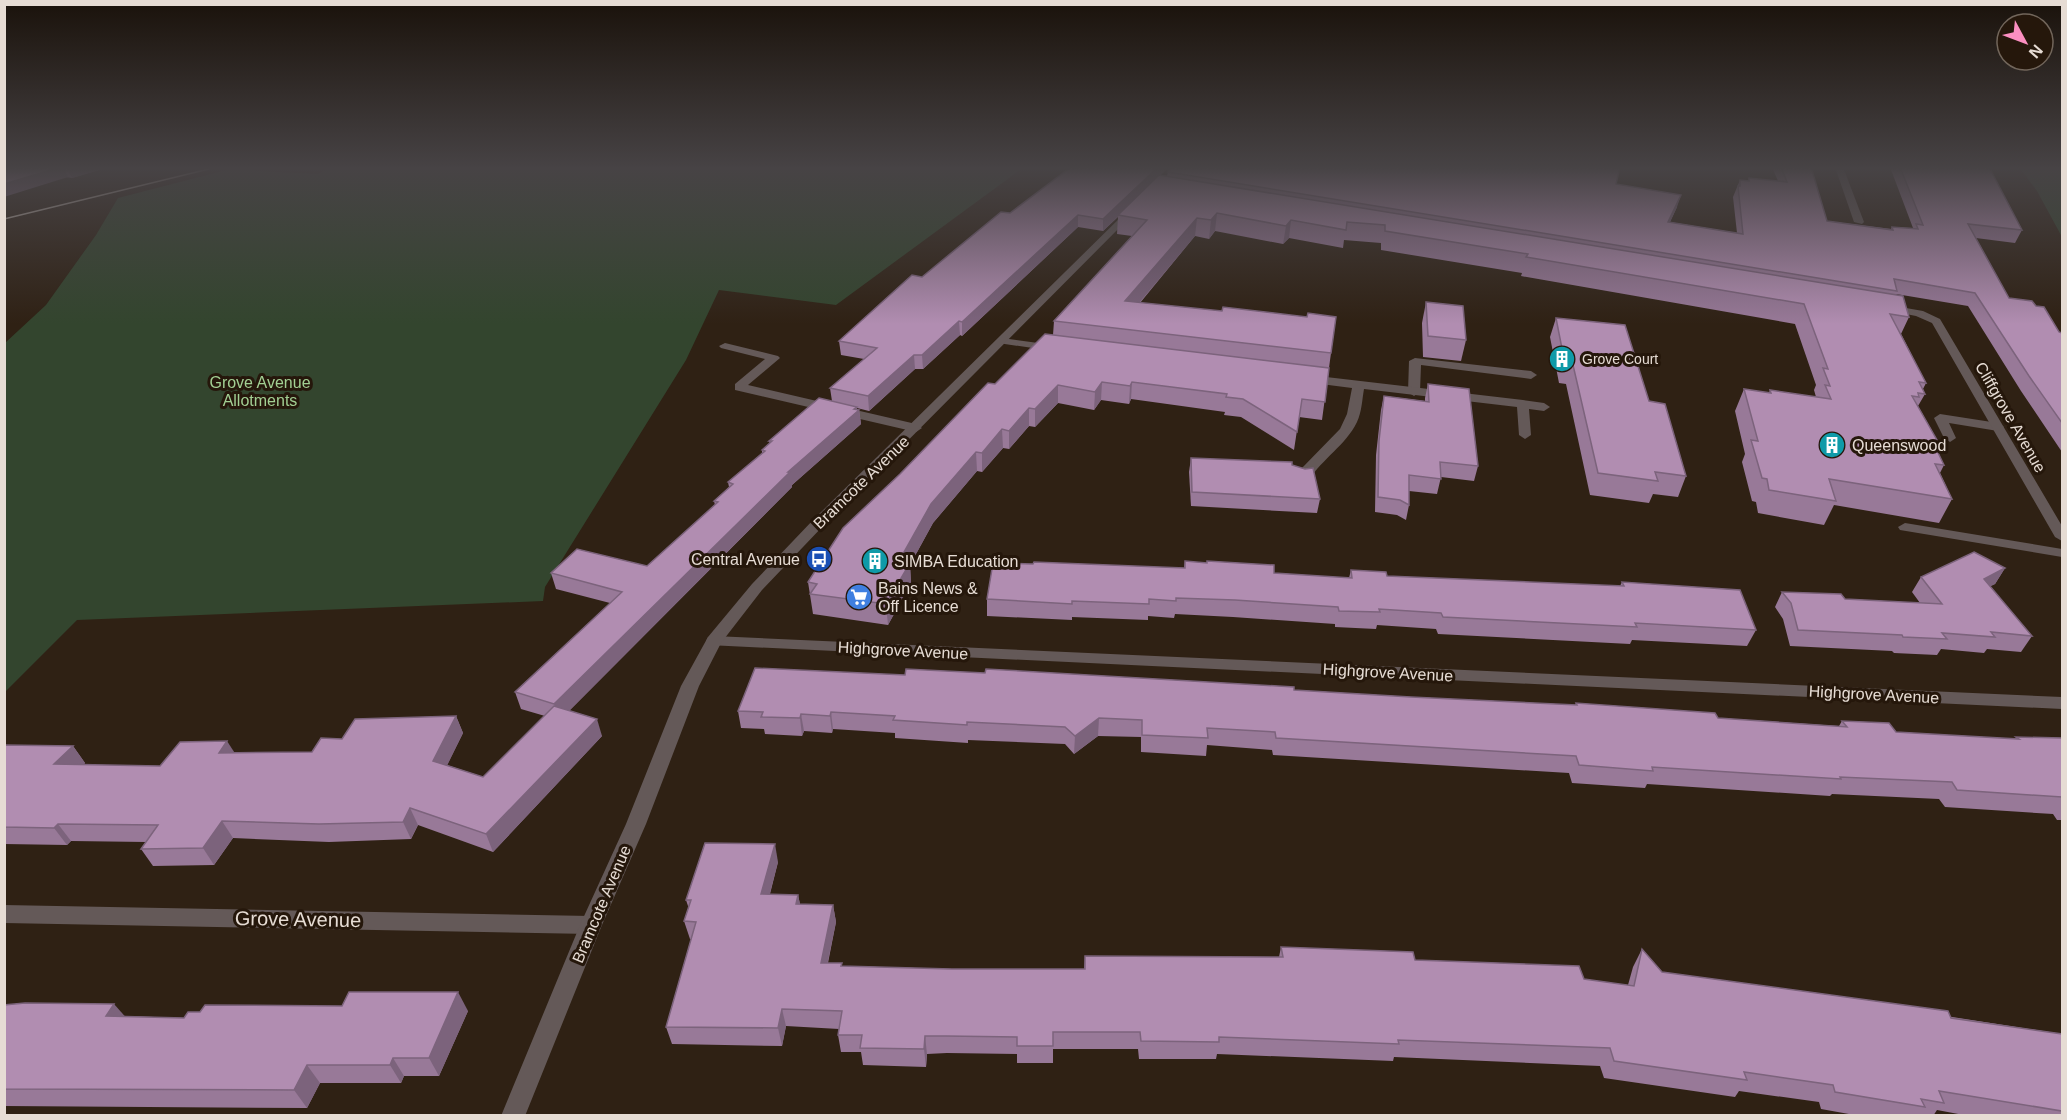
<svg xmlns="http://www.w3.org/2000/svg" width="2067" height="1120" font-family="Helvetica,sans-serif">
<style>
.green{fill:#33452e}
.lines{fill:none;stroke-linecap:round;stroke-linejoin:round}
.service{fill:#645958;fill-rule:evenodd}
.minor{fill:#645958;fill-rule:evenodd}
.tertiary{fill:#645958;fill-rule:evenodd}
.tram{stroke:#c8bdb4;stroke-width:1.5}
.wall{fill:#987998}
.shaded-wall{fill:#7c637c}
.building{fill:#b18db1;stroke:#7c637c;stroke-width:1.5}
.labels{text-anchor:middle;stroke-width:6;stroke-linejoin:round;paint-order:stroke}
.far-poi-label{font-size:14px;fill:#e6dcd4;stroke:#25170b;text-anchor:start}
.park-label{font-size:16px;fill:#a2cf93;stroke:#25170b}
.street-label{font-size:16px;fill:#e6dcd4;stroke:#25170b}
.poi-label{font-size:16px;fill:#e6dcd4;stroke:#25170b;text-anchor:start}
.near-street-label{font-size:20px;fill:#e6dcd4;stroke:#25170b}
</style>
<rect width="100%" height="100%" fill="#2f2114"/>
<g class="green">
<path d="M238 167H249L257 171 318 174 332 167H1024L836 305 719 290 686 360 545 587 543 601 77 620 5 692V343L46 305 96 235 118 198Z"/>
<path d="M2019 167H2062V237L2037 191Z"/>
</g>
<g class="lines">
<g class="service">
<path d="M725 343 778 356 780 358 748 385 916 424 922 428 916 432 735 390V384L765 359 721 348 719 346Z"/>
<path d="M1415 358 1531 371 1537 375 1531 379 1421 365 1420 392 1414 396 1408 392 1409 361Z"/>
<path d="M1940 414 1998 423 2004 427 1998 431 1949 423 1956 438 1950 442 1944 438 1934 418Z"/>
<path d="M1905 523 2062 549V557L1900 530 1898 527Z"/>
</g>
<g class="minor">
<path d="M1835 167H1843L1864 222 1862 224 1854 222Z"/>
<path d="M1889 305 1923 311 1940 319 2062 526V541L2055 537 1932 323 1916 316 1885 310 1884 308Z"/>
<path d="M1002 338 1053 345 1059 348 1053 351 998 343 996 341Z"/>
<path d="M1309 375 1523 400 1544 403 1550 407 1544 411 1529 409 1531 435 1525 439 1519 435 1517 407 1364 389C1362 400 1362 411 1357 422 1346 445 1322 459 1309 480L1304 481 1297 477 1301 469 1340 429 1347 414 1352 388 1305 382V376Z"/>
<path d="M714 636 2062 697V709L708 645 706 641 708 637Z"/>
<path d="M4 905 591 916 599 919 602 925 599 931 591 934 4 923Z"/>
</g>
<path class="tertiary" d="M1129 209 1136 211 824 525 762 590 721 643 699 686 646 824 602 925 525 1116H501L580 925 626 824 681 686 708 637 752 584 814 519Z"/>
<path class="tram" d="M4 219 217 167"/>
</g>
<g class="wall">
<path d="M4 167H109L72 178Z"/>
<path d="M1772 167H1811L1827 221 1891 229 1892 227 1913 228 1890 167H1993L1991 171 2022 230 2015 243 1976 238 2009 298 2036 306 2059 332 2062 333V452L2021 391 1968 306 1896 294 1909 317 1901 334 1926 383 1923 389 1925 394 1918 406 1937 440 1935 446 1944 465 1940 473 1952 499 1939 523 1834 505 1824 525 1758 513 1756 502 1752 501 1742 462 1745 454 1735 411 1744 389 1769 393 1770 390 1816 397 1814 390 1816 385 1795 324 1521 276 1522 273 1381 250V243L1344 240 1343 248 1289 238 1283 244 1215 231 1209 239 1195 236 1140 303 1331 353 1322 420 1299 417 1294 450 1241 417 1224 415 1225 412 1131 399 1129 404 1101 400 1094 410 1058 403 1035 427 1029 426 1009 449 1003 448 982 472 977 471 933 523 910 565 911 583 888 625 813 614 808 582 995 384 1053 335 1054 321 1132 236 1117 234 1118 217 1103 231 1078 227 962 336 960 335 923 369H915L869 411 857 408V410H859L861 424 792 485V487L569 711 602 736 493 852 418 825 411 839 329 842 233 838 214 865 153 866 141 849 146 842 71 841 67 845 4 844V745L73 746 85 763 83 765 160 766 234 752H312L342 739 456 716 463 733 447 765 483 777 545 716 521 709 515 692 610 603 556 589 551 573 647 566 715 505 714 501 729 487 728 482 762 454V450L770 444 769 441 832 401 830 388 864 359 841 355 839 341 922 277 1010 213 1160 175 1167 176 1168 172 1616 184 1677 207 1670 222 1737 233 1733 197 1740 180 1748 181 1749 178 1778 181Z"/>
<path d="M1426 302 1466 340 1461 361 1423 357 1422 323Z"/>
<path d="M1556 318 1649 401 1686 476 1678 497 1653 494 1649 503 1590 495 1566 384 1559 383 1550 337Z"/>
<path d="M1428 384 1478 466 1474 481 1441 477 1437 494 1409 491V505L1406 520 1397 515 1375 512 1376 455 1381 410 1384 396 1425 401V398Z"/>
<path d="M1191 458 1292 465 1320 499 1317 513 1191 506 1189 472Z"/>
<path d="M1185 561 1274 573 1349 578 1351 570 1387 576 1620 586 1622 582 1756 630 1747 646 1632 640 1630 644 1438 634 1436 629 1377 625 1376 629 1335 627V624L1233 617 1175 614 1174 618 1148 616V620L1072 617V620L987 616V599L1033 564 1184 568Z"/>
<path d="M2005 568 1995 584 1990 586 2032 636 2021 652 1987 649 1984 653 1941 649 1937 655 1894 653 1892 651 1790 646 1783 619 1775 607 1782 592 1845 599 1920 603 1912 592 1921 577Z"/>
<path d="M905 675 1294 690 1411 697 1575 705 1576 703 1718 718 1839 726 1842 721 1896 732 2015 739 2016 737 2062 738V820H2057L2053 814 1945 807 1939 799 1832 794 1830 796 1647 784 1645 788 1572 783 1569 773 1273 755 1272 750 1207 745 1206 756 1141 752V737L1098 736 1074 754 1065 744 968 740V743L895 738V733L833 729 832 733 804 731 802 736 765 734 764 729 741 728 738 711Z"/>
<path d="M778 862 770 894 798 895 800 904 833 905 836 922 828 963 842 966 952 969H1084L1085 956 1279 957 1281 947 1415 960 1628 985 1633 967 1642 949 1662 972 2062 1034V1116H1969L1937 1110 1933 1116H1860L1821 1109 1819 1102 1739 1091 1735 1097 1604 1078 1600 1066 1394 1057 1393 1061 1217 1054 1216 1059H1139L1138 1049H1053V1063H1017V1054L947 1053 927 1054 926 1067 863 1065 861 1052H841L838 1035 839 1029 786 1026 782 1046 672 1044 666 1027 691 939H690L684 921 689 909 686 900Z"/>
<path d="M4 1005 125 1016 184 1018 468 1011 439 1076H404L401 1083H320L307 1108 4 1106Z"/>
</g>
<g class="shaded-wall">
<path d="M61 167H63L68 177 4 197V184Z"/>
<path d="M67 167H109L72 178Z"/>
<path d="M1158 167H1169L1103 231V219Z"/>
<path d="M1681 195 1677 207 1664 235 1668 222Z"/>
<path d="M1217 213 1215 231 1209 239 1211 220Z"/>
<path d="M1078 215V227L962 336V322Z"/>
<path d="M1197 218 1195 236 1124 321 1125 301Z"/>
<path d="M1291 220 1289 238 1283 244 1286 226Z"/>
<path d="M959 321 960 335 923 369 922 355Z"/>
<path d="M914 355 915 369 869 411 868 396Z"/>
<path d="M1102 382 1101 400 1094 410 1095 392Z"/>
<path d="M1132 382 1131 399 1129 404 1130 386Z"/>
<path d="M1058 385V403L1035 427V409Z"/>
<path d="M857 407V412L859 410 861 424 792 485V487L560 720 554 704 788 472Z"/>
<path d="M1029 408V426L1009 449V431Z"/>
<path d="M1002 429 1003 448 982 472V453Z"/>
<path d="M976 452 977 471 933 523 910 565 911 583 888 625 886 604 899 561 931 504Z"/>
<path d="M2005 568 1995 584 1974 595 1984 579Z"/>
<path d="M831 712 833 729 832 733 830 716Z"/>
<path d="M801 714 804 731 802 736 800 718Z"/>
<path d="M456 716 463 733 441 778 433 761Z"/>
<path d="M1099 718 1098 736 1074 754 1075 736Z"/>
<path d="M597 719 602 736 493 852 486 834Z"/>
<path d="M227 741 238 758 219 753Z"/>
<path d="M73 746 85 763 67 782 54 764Z"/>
<path d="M410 808 418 825 411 839 403 822Z"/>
<path d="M222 821 233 838 214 865 203 848Z"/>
<path d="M58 824 71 841 67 845 54 828Z"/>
<path d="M775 844 778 862 765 912 761 894Z"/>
<path d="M798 895 802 913 796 904Z"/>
<path d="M833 905 836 922 824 980 821 963Z"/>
<path d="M458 992 468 1011 439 1076 429 1058Z"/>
<path d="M114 1004 130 1022 106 1016Z"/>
<path d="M782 1009 786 1026 782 1046 778 1028Z"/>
<path d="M925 1036 927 1054 926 1067 924 1049Z"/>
<path d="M393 1058 404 1076 401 1083 390 1065Z"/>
<path d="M307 1065 320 1083 307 1108 294 1090Z"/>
</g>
<g class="building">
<path d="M4 167H61L4 184Z"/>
<path d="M1071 167H1158L1103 219 1078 215 962 322 959 321 922 355H914L868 396 830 388 877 348 839 341 912 275 922 277 1001 212 1010 213Z"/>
<path d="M1172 167H1620L1616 184 1681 195 1668 222 1743 234 1738 186H1740V180L1749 181V178L1787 182 1781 167H1811L1827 221 1893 230 1892 227 1918 229 1916 224 1923 225 1900 167H1989L2022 230 1968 224 2009 298 2032 301 2036 306 2044 307 2059 332 2062 333V423L2029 376 1975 293 1894 279 1897 291 1168 172Z"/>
<path d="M1159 175 1903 296 1909 317 1890 314 1926 383 1919 382 1925 394 1918 393 1919 397 1912 396 1937 440H1932L1944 465 1935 464 1952 499 1829 479 1836 501 1769 490 1767 479 1762 478 1751 440 1758 441 1744 389 1771 393 1770 390 1831 399 1825 385 1830 386 1823 368 1828 369 1804 304 1526 257 1528 254 1385 231V225L1347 222 1346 230 1291 220 1286 226 1217 213 1211 220 1197 218 1125 301 1222 311 1223 307 1307 317 1308 313 1336 317 1331 353 1054 321 1147 220 1118 215Z"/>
<path d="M1426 302 1463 306 1466 340 1428 336Z"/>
<path d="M1556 318 1625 325 1649 401 1665 404 1686 476 1655 472 1658 481 1598 473 1573 365 1565 364Z"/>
<path d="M1045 334 1329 368 1325 402 1302 399 1297 432 1243 399 1226 397 1227 394 1132 382 1130 386 1102 382 1095 392 1058 385 1035 409 1029 408 1009 431 1002 429 982 453 976 452 931 504 899 561 910 563 886 604 810 594 817 584 808 582 843 528 900 474 988 383 995 384Z"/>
<path d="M1428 384 1469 389 1478 466 1440 462 1441 479 1409 475V505L1400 500 1378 497 1379 441 1384 396 1429 402Z"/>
<path d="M819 398 857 407 854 409 859 410 788 472H790L554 704 515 692 622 592 551 573 577 549 647 566 718 502 714 501 733 484 728 482 765 451 762 450 772 441H769Z"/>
<path d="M1191 458 1292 462V465L1305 469 1313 468 1320 499 1192 492Z"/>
<path d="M1974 552 2005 568 1984 579 2032 636 1991 632 1995 637 1942 633 1947 639 1903 637 1902 635 1798 630 1791 603 1782 592 1841 594 1845 599 1942 604 1921 577Z"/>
<path d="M1185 561 1207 563V561L1274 565V573L1352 578 1351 570 1386 572 1387 576 1624 586 1622 582 1740 590 1756 630 1635 623 1637 627 1443 617 1441 613 1379 609 1380 612 1339 611 1338 607 1235 600 1176 598V601L1149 599V604L1072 601V604L987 599 993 563 1033 564 1034 562 1185 568Z"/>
<path d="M755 668 905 675 906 669 985 673 986 669 1294 687V690L1411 697 1577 705 1576 703 1715 713 1718 718 1847 727 1842 721 1889 723 1896 732 2019 739 2016 737 2062 738V797L1957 790 1952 782 1840 777 1841 779 1652 767 1653 771 1579 765 1576 756 1276 738 1275 732 1207 728 1208 738 1142 735V720L1099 718 1075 736 1065 727 967 722V725L893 720 895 716 831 712 830 716 801 714 800 718 761 717 763 712 738 711Z"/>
<path d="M554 706 597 719 486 834 410 808 403 822 319 824 222 821 203 848 141 849 158 825 58 824 54 828 4 827V745L73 746 54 764 160 766 180 742 227 741 219 753 312 752 321 738 342 739 355 719 456 716 433 761 483 777Z"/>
<path d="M705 843 775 844 761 894 798 895 796 904 833 905 821 963H842L841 966 952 969H1085V956L1283 957 1281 947 1413 952 1415 960 1579 966 1584 979 1634 986 1642 949 1662 972 1948 1011 1951 1018 2062 1034V1111L1939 1091 1944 1103 1921 1099 1925 1107 1835 1092 1833 1085 1744 1072 1747 1080 1614 1061 1610 1048 1398 1040 1399 1044 1219 1037V1042L1141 1041 1140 1032H1053V1046H1017V1037L946 1036H925L924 1049 860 1048 862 1035H838L842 1011 782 1009 778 1028 666 1027 696 922 684 921 691 900H686Z"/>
<path d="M349 992H458L429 1058H393L390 1065H307L294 1090 4 1089V1005L25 1003 114 1004 106 1016 184 1018 188 1012H200L205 1005 342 1006Z"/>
</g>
<linearGradient id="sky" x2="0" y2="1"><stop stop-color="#1a120b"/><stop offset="0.52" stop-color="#474345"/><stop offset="1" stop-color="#474345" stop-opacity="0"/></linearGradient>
<rect width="2067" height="324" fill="url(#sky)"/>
<defs>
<g id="building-disc" transform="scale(1.35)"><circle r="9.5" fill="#0f9aa8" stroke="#25170b"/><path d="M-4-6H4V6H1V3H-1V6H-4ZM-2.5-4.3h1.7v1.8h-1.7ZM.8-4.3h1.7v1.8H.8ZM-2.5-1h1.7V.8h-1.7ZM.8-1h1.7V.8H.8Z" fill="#fff"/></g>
<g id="bus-disc" transform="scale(1.35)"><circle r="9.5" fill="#1a4fb4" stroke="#25170b"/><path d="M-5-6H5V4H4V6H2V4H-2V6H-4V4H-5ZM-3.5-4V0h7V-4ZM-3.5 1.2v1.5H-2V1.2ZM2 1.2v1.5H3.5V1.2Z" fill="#fff"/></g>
<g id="supermarket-disc" transform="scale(1.35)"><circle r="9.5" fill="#3f7fe0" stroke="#25170b"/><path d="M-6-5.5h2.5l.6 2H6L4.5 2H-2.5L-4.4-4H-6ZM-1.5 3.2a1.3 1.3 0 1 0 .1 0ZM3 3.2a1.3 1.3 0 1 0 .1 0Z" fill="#fff"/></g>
</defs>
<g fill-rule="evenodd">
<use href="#building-disc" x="1562" y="359"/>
<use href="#building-disc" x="1832" y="445"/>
<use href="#bus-disc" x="819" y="559"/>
<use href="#building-disc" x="875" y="561"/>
<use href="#supermarket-disc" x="859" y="597"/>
</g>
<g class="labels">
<g class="far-poi-label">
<text x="1582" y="364">Grove Court</text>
</g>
<g class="park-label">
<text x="260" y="388">Grove Avenue<tspan x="260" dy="18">Allotments</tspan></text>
</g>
<g class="street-label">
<text transform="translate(2011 417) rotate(60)" y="6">Cliffgrove Avenue</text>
<text transform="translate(861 482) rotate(-44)" y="6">Bramcote Avenue</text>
<text transform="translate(903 650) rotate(3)" y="6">Highgrove Avenue</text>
<text transform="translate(1388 672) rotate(3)" y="6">Highgrove Avenue</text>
<text transform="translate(1874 694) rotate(3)" y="6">Highgrove Avenue</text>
<text transform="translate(601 904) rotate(-67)" y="6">Bramcote Avenue</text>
</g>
<g class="poi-label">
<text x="1852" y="451">Queenswood</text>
<text x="800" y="565" text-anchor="end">Central Avenue</text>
<text x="894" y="567">SIMBA Education</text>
<text x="878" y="594">Bains News &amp;<tspan x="878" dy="18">Off Licence</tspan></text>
</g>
<g class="near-street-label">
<text transform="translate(298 919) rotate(1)" y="7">Grove Avenue</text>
</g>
</g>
<rect width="2067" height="1120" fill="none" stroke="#e6dcd4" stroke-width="12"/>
<g transform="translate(2025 42) rotate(131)"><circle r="28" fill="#25170b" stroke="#72665b" stroke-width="1.5"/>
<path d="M0-4.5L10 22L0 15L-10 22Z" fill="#fc8fc1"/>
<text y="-9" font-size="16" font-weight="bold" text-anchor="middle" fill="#e6dcd4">N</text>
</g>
</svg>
